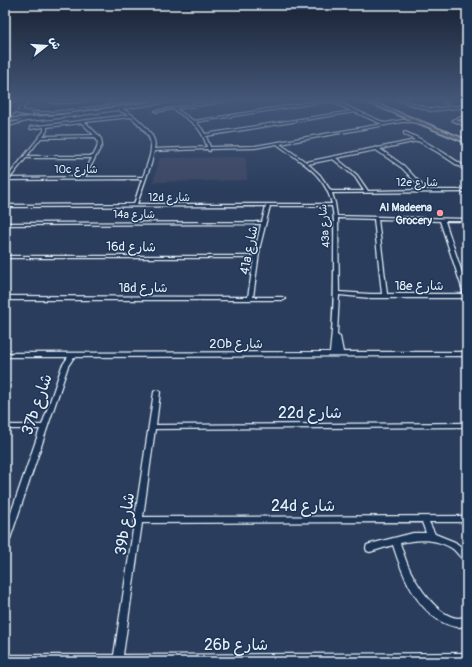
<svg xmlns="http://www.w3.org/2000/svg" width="472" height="667" font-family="Pangolin,'Playpen Sans Arabic',sans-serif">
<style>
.built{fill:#3c4764}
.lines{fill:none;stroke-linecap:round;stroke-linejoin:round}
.minor-casing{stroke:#e8f1f8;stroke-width:2.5}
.tertiary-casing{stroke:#e8f1f8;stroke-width:3}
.secondary-casing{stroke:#e8f1f8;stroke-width:3}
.primary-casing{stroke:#e8f1f8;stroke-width:3}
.minor{fill:#1d3557;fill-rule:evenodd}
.tertiary{fill:#1d3557;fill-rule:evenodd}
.secondary{fill:#1d3557;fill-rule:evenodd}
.primary{fill:#6b6f75;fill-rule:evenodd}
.poi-dot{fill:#ff9aa2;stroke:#1d3557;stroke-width:1.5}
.labels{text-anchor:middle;stroke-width:3;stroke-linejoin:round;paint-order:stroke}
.far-street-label{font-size:11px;fill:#e8f1f8;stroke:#1d3557}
.far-poi-label{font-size:11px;font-weight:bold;fill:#e8f1f8;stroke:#1d3557;text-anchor:end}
.street-label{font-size:13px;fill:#e8f1f8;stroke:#1d3557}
.near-street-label{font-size:16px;fill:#e8f1f8;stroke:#1d3557}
</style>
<rect width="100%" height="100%" fill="#2b3d5d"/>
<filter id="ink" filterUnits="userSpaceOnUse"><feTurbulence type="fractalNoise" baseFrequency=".025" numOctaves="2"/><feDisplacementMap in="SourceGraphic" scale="8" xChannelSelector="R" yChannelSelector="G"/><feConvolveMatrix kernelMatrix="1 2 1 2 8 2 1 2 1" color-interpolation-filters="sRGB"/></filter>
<g filter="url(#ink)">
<path class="built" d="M246 157 247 180 153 182 160 158Z"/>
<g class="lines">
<g class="minor-casing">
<g id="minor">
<path d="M15 99H17L5 110V108Z"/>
<path d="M28 99H30L22 110C37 114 55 112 71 110 98 107 124 103 151 99H155L106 107 62 113 43 114 28 113 19 111V109Z"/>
<path d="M92 99H97L72 103H52L51 102 52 101H72Z"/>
<path d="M184 99H189L122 109C133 114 150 128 154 140 155 143 155 146 154 149L207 147C201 125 191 122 173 109L156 112 155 111 198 104 190 99H192L201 104 238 99H243L176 109 194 121 330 99 385 123 402 120H412L426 123V124L425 125 412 122H402L280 144 306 162 374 148 376 147 377 148 415 140 404 134V132H405C427 141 447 155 467 168V171H466L439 153 418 141 380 149 404 166 427 190H467V192L332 193 335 203 337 216 467 219V221H445L467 288V298H370L339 295 337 335 340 337 343 352H467V356L74 357 68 366 9 542 8 545 5 546V530L40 429H5V425H42L62 366 68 357H5V353L330 352C334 318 334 284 334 250 334 235 335 220 332 206H270L260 246 253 297H282L284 298 285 299 284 300H5V296L248 297 254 258H5V256H254L261 224 5 225V223L262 222 266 206 5 207V205L134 204 142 179 8 180 5 183V180L44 131V127L31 129 30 128V127L129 115 118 110 68 117 67 116ZM329 101 352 111 205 134 202 129 196 122ZM355 112 382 124 255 146 210 147 206 136ZM131 117C157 140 154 145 143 177H85L102 145 101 139 98 135 85 122ZM82 123 94 135 43 136 47 131V127ZM95 137C101 143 96 150 93 156H27L41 138ZM277 144C300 162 324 172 332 204H137L151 164 154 151 207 149 209 151H210V149L255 148ZM376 150 402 168 423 190 368 191 357 175 336 158ZM26 158H92L82 177 10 178ZM333 159 355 177 364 191H331L320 175 308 164ZM338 218 374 219 382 294H370L339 292ZM378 219 440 221 464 294H387Z"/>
<path d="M397 99H400L431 109 451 107 439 99H441L454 107 467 105V107L431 111 397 100Z"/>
<path d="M467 115V117L456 120 467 125V127L452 120Z"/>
<path d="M60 116 61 118 26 121 5 127V125L26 119Z"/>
<path d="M157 390 159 391 160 392 156 425 467 423V427L155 429 143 517 467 516V522H429L435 534 455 542 466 551 467 562C461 560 458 553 453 549 436 538 419 539 400 543 403 552 406 562 410 570 418 586 438 617 458 618 461 618 464 617 467 617V625C464 626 461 627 458 627 452 627 446 624 440 621 414 605 402 573 393 545L370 552 367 551 366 548 367 545 370 544 413 533H426L422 522 142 523 123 655 467 653V662H5V655H114L154 392 155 391Z"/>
</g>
</g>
<g class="tertiary-casing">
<g id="tertiary">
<path d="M24 99H28L5 122V119Z"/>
<path d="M14 103 17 104 5 115V112Z"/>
</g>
</g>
<g class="secondary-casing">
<g id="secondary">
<path d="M20 99H24L14 110 32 114V116L19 114 13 111 5 118V115Z"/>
<path d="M175 99H183L61 117 5 121V119L61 115Z"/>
</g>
</g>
<g class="primary-casing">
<path id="primary" d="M360 99H365L467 140V143Z"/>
</g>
<use href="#minor" class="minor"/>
<use href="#tertiary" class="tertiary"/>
<use href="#secondary" class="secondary"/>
<use href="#primary" class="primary"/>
</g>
</g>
<linearGradient id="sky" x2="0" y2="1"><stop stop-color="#182233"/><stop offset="0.52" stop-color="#445778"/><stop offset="1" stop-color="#445778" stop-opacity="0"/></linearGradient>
<rect width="472" height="192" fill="url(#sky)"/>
<circle class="poi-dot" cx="440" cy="213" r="4"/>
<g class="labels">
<g class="far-street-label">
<text x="76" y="173">10c شارع</text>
<text x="417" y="186">12e شارع</text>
<text x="169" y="201">12d شارع</text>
<text x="134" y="218">14a شارع</text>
<text transform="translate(324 226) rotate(-95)" y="4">43a شارع</text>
</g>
<g class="far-poi-label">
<text x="432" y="211">Al Madeena<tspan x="432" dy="13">Grocery</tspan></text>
</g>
<g class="street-label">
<text transform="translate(131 246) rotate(1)" y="5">16d شارع</text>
<text transform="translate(248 250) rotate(-79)" y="5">41a شارع</text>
<text x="419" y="290">18e شارع</text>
<text x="143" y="292">18d شارع</text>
<text x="236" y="348">20b شارع</text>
</g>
<g class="near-street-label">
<text transform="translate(36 404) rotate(-71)" y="6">37b شارع</text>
<text x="310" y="418">22d شارع</text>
<text x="303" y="511">24d شارع</text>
<text transform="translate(124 524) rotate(-82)" y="6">39b شارع</text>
<text x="236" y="650">26b شارع</text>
</g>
</g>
<rect width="472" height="667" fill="none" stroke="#1d3557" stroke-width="20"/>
<rect x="10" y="10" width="452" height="647" fill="none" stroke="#e8f1f8" stroke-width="1.5" filter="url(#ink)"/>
<g transform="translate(46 46) rotate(73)" stroke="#1d3557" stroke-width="3" paint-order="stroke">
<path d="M0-3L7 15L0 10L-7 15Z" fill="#e8f1f8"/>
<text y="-6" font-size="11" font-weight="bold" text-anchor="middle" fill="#e8f1f8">ش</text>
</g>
</svg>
